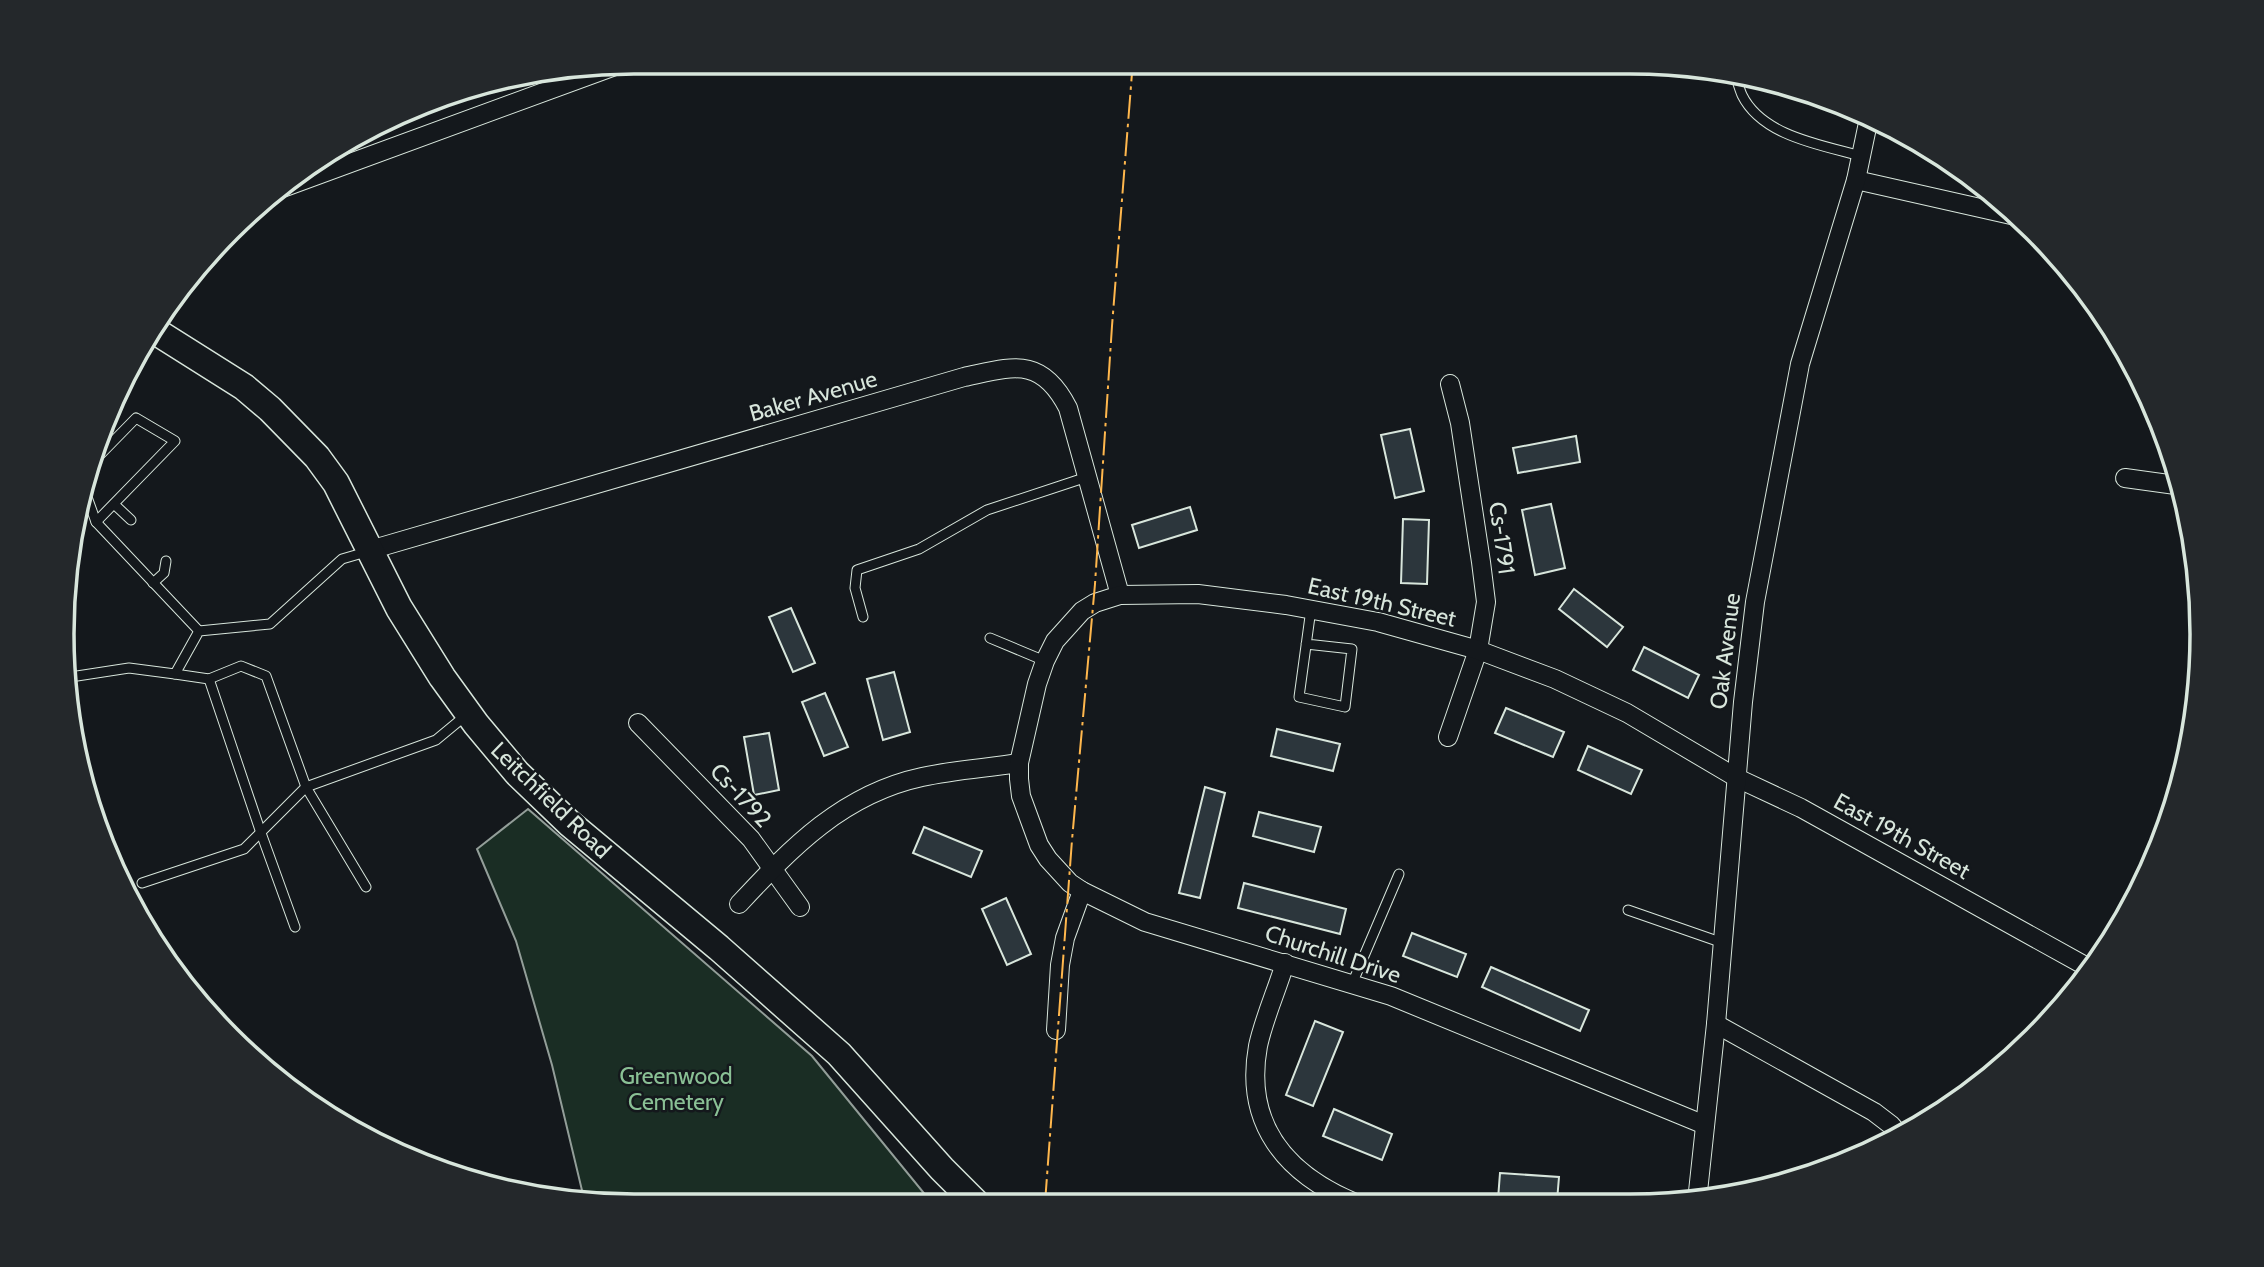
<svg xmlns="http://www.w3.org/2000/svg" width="2264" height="1267" font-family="Cabin,sans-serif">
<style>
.green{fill:#1a2d24;stroke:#939e99;stroke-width:2}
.building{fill:#2c363c;stroke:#d8e6dc;stroke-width:2}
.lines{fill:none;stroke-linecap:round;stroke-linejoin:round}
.lane-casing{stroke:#d8e6dc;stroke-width:11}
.street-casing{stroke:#d8e6dc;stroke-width:20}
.secondary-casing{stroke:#d8e6dc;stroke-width:29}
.lane{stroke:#14181c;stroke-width:9}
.street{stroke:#14181c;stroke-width:18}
.secondary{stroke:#14181c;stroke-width:26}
.power{stroke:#ffb74d;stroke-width:2;stroke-dasharray:24 5 3.5 5;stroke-linecap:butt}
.labels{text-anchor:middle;stroke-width:5;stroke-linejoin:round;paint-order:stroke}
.street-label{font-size:23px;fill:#d8e6dc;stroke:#14181c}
.park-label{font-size:23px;fill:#8ac095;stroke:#14181c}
.rim{fill:none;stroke:#d8e6dc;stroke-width:3.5}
</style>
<rect width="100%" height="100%" fill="#14181c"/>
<path class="green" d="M528 809 812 1056 932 1203 596 1205 585 1203 552 1065 516 941 477 849Z"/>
<g class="building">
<path d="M1410 429 1424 491 1395 498 1381 435Z"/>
<path d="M1576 436 1580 462 1518 473 1513 448Z"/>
<path d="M1551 504 1565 568 1535 575 1522 510Z"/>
<path d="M1190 507 1197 530 1139 548 1132 525Z"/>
<path d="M1403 519 1429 520 1427 584 1401 583Z"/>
<path d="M1574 589 1623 627 1607 647 1559 609Z"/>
<path d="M791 608 815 663 793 672 769 617Z"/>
<path d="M1644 647 1699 675 1688 698 1633 670Z"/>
<path d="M894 672 910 732 883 740 867 679Z"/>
<path d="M825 693 848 747 824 756 802 702Z"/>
<path d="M1506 708 1564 732 1553 757 1495 733Z"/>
<path d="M1277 729 1340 744 1333 771 1271 756Z"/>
<path d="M769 733 779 790 754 795 744 737Z"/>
<path d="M1588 746 1642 770 1631 794 1578 770Z"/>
<path d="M1205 787 1225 793 1200 898 1179 893Z"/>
<path d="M1259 812 1321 827 1314 852 1253 836Z"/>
<path d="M924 827 982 851 971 877 913 853Z"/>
<path d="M1244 883 1346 909 1340 934 1238 908Z"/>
<path d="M1006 898 1031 954 1007 965 982 909Z"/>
<path d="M1412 933 1466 954 1457 977 1403 956Z"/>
<path d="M1491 967 1589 1010 1580 1031 1482 987Z"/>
<path d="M1315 1021 1343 1032 1313 1106 1286 1095Z"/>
<path d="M1334 1109 1392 1134 1382 1160 1323 1136Z"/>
<path d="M1500 1173 1559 1177 1557 1201 1498 1199Z"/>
</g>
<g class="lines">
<g class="lane-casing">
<g id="lane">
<path d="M1735 74C1737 80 1739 88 1742 95 1762 136 1821 145 1861 156"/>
<path d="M90 465 136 418 175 441 96 522"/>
<path d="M82 483 96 522 199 631"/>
<path d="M114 504 131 520"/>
<path d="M153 583 164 573 166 561"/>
<path d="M863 617 855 588 857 570 919 549 987 510 1087 477"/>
<path d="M990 638 1045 661"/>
<path d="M1306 644 1352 649 1345 707 1299 697 1311 609"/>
<path d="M175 674 209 679 241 666 266 676 306 787 436 740 465 716"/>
<path d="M64 678 129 668 175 674 199 631 270 624 342 559 366 552"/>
<path d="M209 679 261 833 295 927"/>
<path d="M142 883 244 849 306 787 366 887"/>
<path d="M1628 910 1723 943"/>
<path d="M1352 984 1399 874"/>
</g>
</g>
<g class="street-casing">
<g id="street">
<path d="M1856 180 2020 217"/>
<path d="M274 191 623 63"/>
<path d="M2125 478 2183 486"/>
<path d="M370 550 964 377C1012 367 1041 355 1068 408L1120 595"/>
<path d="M638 723 751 839 800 907"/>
<path d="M1448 737 1478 650 1486 602 1481 562 1460 423 1450 384"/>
<path d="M739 904C792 847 843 794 922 777 954 770 987 768 1019 763"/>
<path d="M1285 963C1277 990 1264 1018 1258 1046 1244 1123 1285 1173 1353 1202"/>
<path d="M1716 1024 1874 1112 1891 1125 1899 1134"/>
<path d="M1056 1030 1060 965 1065 938 1082 891"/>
<path d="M1705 1125 1391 996 1145 922 1082 891 1070 883 1048 859 1039 845 1021 796 1019 779V763L1037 684 1045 661 1055 641 1082 611 1095 603 1120 595 1198 594 1286 605 1378 622 1478 650 1555 679 1627 713 1737 778 1801 808 2089 968"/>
<path d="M1697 1201 1716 1024 1743 702 1755 602 1800 364 1856 180 1869 118"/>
</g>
</g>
<g class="secondary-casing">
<path id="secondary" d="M152 329 244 387 270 409 317 457 336 483 399 608 442 677 476 724 517 773 569 823 719 948 839 1054 942 1169 976 1203"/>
</g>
<use href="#lane" class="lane"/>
<use href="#street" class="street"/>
<use href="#secondary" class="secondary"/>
<path class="power" d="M1045 1203 1072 840 1095 584 1112 326 1132 73 1148 62"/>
</g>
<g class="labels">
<g class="street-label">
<text transform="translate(813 396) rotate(-16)" y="8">Baker Avenue</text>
<text transform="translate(1502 538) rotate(82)" y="8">Cs-1791</text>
<text transform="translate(1382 602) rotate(13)" y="8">East 19th Street</text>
<text transform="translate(1725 651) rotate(-83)" y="8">Oak Avenue</text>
<text transform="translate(741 795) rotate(47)" y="8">Cs-1792</text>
<text transform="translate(551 800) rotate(44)" y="8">Leitchfield Road</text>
<text transform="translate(1902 836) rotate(29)" y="8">East 19th Street</text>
<text transform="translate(1333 954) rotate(18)" y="8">Churchill Drive</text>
</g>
<g class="park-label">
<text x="676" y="1084">Greenwood<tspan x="676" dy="26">Cemetery</tspan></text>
</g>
</g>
<path d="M0 0H2264V1267H0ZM634 74H1630A560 560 0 0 1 2190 634V634A560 560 0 0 1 1630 1194H634A560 560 0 0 1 74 634V634A560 560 0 0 1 634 74Z" fill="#24282b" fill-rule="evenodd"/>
<path class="rim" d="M634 74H1630A560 560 0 0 1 2190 634V634A560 560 0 0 1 1630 1194H634A560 560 0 0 1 74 634V634A560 560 0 0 1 634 74Z"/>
</svg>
